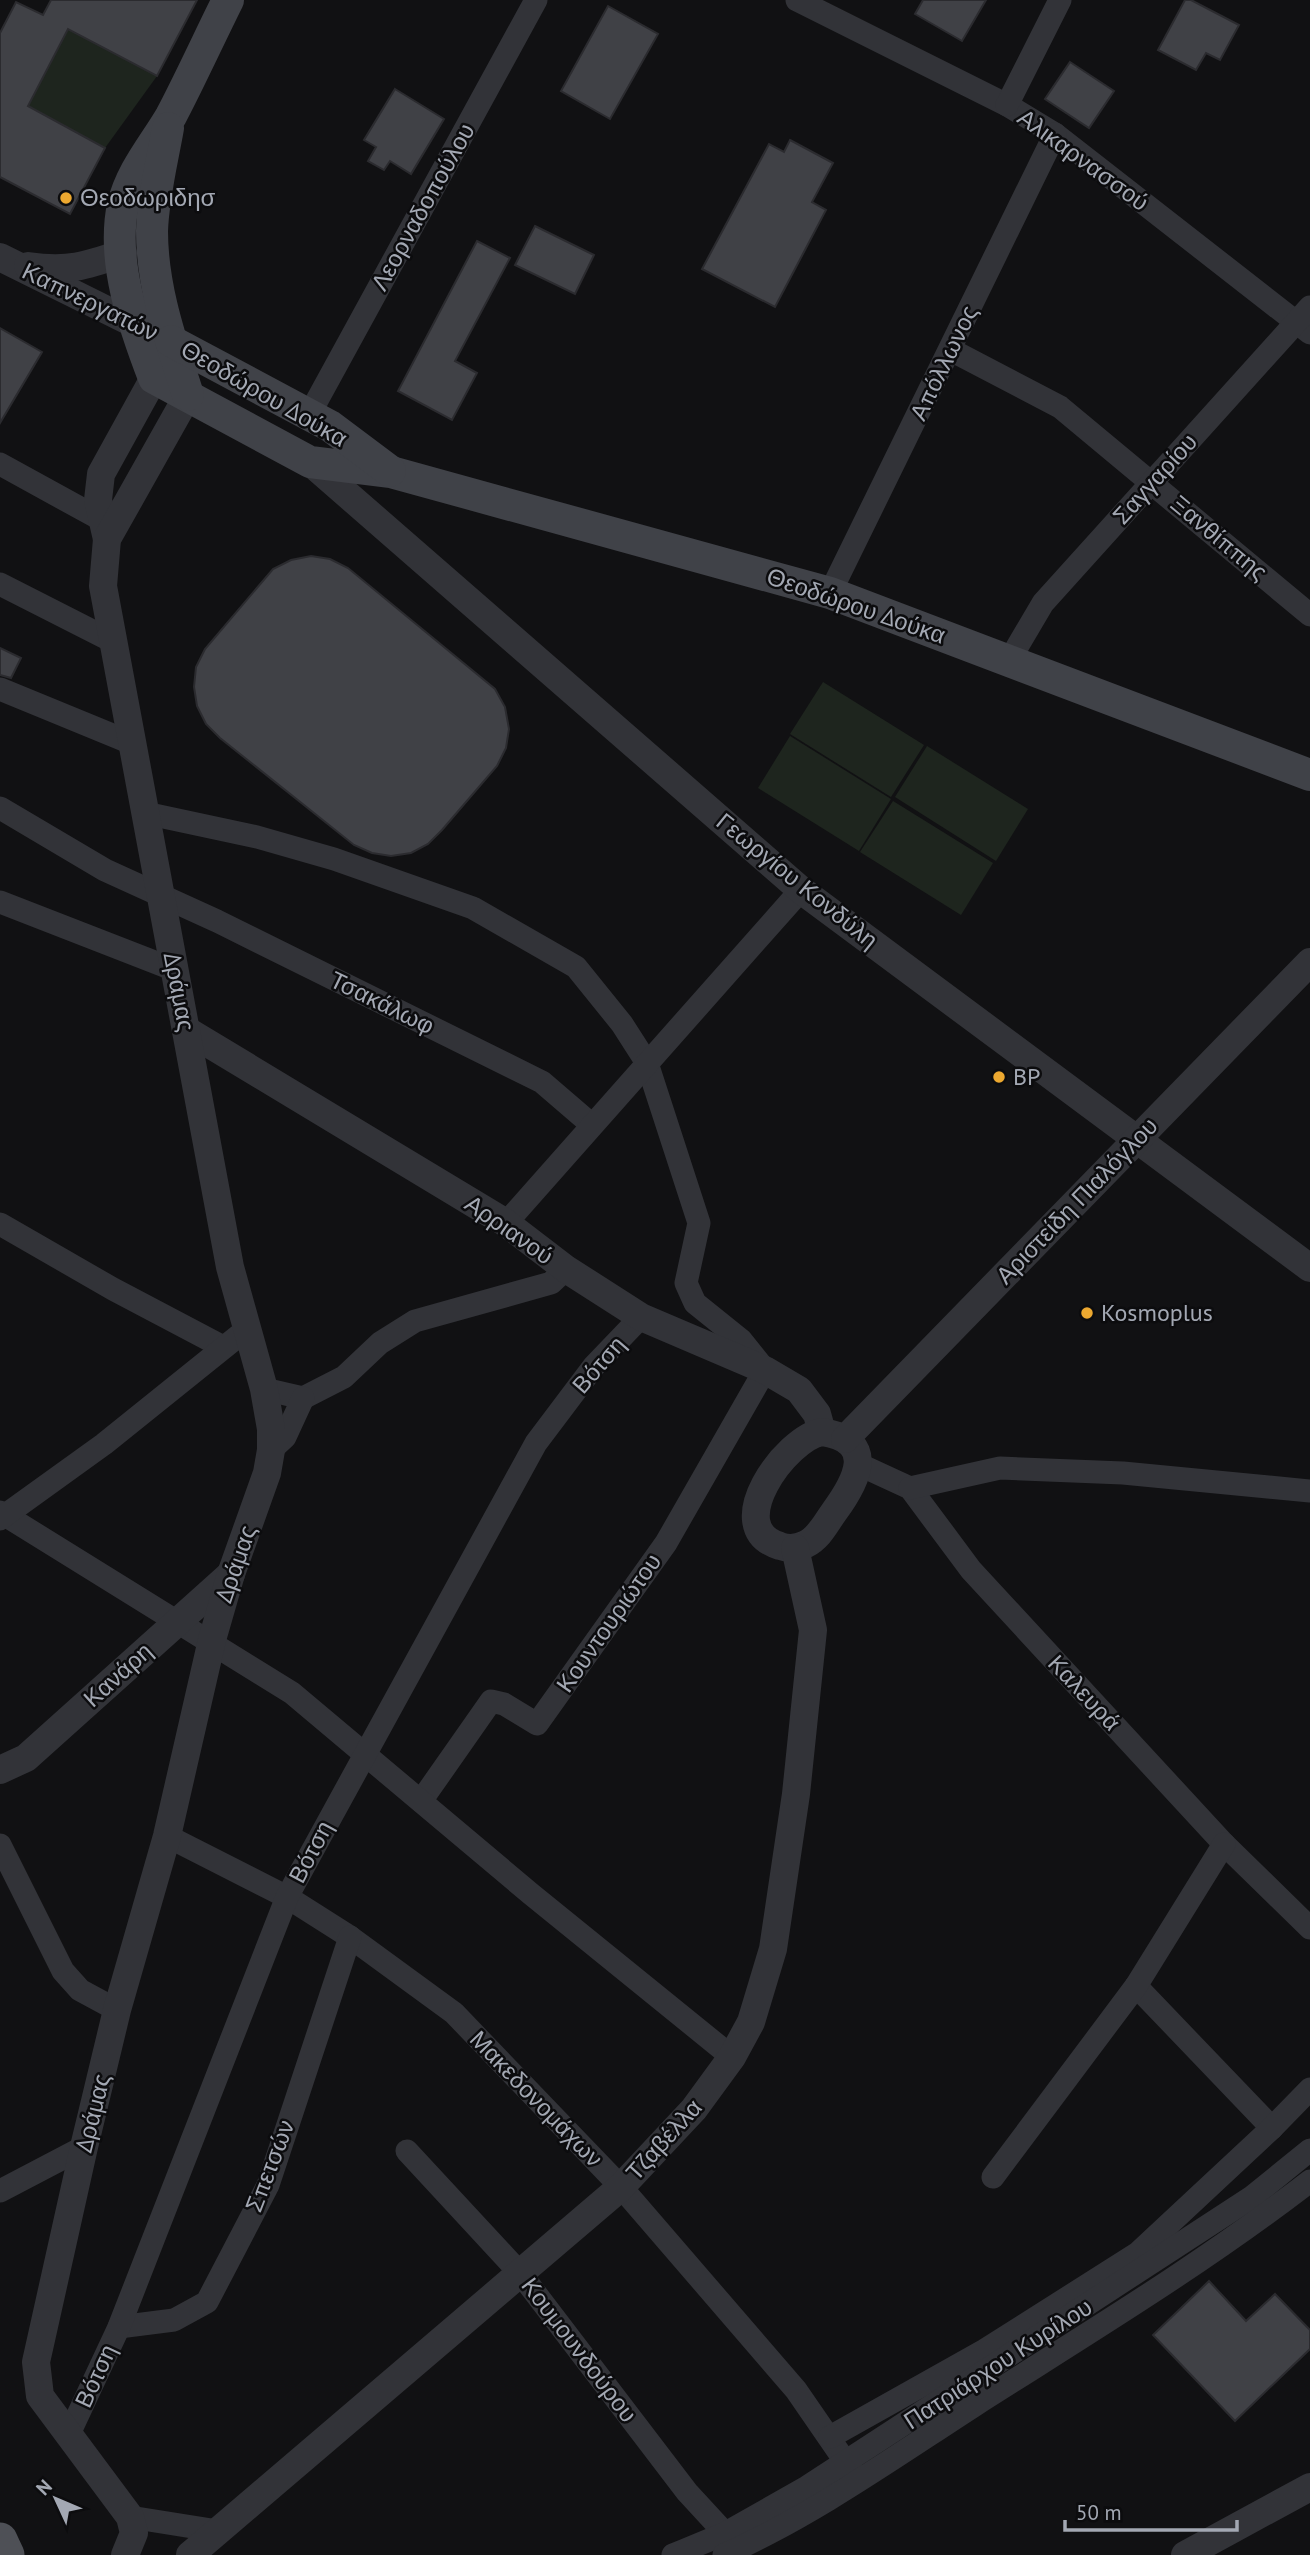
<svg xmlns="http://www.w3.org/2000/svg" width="1310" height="2555" font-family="'PT Sans',sans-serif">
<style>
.green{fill:#1e251e}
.building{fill:#404146;stroke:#2b2b2f;stroke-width:2}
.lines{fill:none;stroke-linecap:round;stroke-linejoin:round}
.minor{stroke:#323338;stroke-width:23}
.tertiary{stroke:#323338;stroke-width:28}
.secondary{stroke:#404248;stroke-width:32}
.primary{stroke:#4e5056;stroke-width:35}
.poi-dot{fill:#eca830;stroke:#0c0c0e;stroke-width:2.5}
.labels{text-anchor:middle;stroke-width:5;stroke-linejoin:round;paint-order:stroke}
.street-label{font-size:24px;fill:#a3a8b3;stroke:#0c0c0e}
.poi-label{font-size:24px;fill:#a3a8b3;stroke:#0c0c0e;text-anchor:start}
</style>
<rect width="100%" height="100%" fill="#111113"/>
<g class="green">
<path d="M68 29 157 76 105 148 28 107Z"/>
<path d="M823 682 924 745 891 797 790 734Z"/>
<path d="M790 736 891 799 859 851 758 788Z"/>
<path d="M927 746 1028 809 996 861 895 797Z"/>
<path d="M893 801 993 863 961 915 860 852Z"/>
</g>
<g class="building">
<path d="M51 0H197L157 76 68 29 28 106 105 148 70 214 0 177V33L16 2 43 15Z"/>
<path d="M923 0H986L962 41 915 14Z"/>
<path d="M1185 0H1191L1239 25 1220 60 1206 53 1196 70 1158 50Z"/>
<path d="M608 6 658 34 610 119 561 91Z"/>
<path d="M1070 62 1114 91 1089 128 1045 99Z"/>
<path d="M395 89 444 119 411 174 390 161 384 170 368 161 376 147 364 140Z"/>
<path d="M790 140 833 163 812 202 826 210 775 307 702 269 769 144 784 152Z"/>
<path d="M535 226 594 255 575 294 515 265Z"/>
<path d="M477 241 510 258 455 361 477 373 452 420 398 391Z"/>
<path d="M0 328 42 352 0 423Z"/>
<path d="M311 556 330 559 348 568 495 689 505 707 509 729 506 748 497 766 442 830 428 844 411 853 391 856 372 853 354 845 220 738 206 724 197 706 194 687 196 667 205 649 273 569 291 560Z"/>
<path d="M0 648 21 658 11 678 0 675Z"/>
<path d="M1209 2281 1246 2321 1275 2294 1310 2330V2349L1235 2421 1153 2335Z"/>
</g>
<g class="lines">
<g class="minor">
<path d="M797 0 1007 105 1055 134 1310 333"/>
<path d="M1007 105 1060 0"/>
<path d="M951 350 1060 407 1310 615"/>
<path d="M309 415 536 0"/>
<path d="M0 464 102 520"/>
<path d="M0 584 114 642"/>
<path d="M830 593 1055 134"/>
<path d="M1010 659 1043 603 1310 307"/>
<path d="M0 689 134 744"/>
<path d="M0 808 105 870 217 921 542 1082 592 1125"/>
<path d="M145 813 257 837 334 859 473 908 576 967 622 1024 647 1063 699 1223 686 1283 695 1303 741 1340 765 1370 666 1543 537 1724 504 1704 491 1701 421 1801"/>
<path d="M0 902 175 970"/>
<path d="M506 1223 801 890"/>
<path d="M0 1224 113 1289 223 1347"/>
<path d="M264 1389 303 1398 344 1377 380 1343 415 1321 551 1283 566 1269"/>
<path d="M271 1450 285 1437 303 1398"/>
<path d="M858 1464 910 1488 971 1570 1224 1844 1310 1928"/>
<path d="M910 1488 1000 1468 1123 1473 1310 1491"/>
<path d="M0 1512 292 1693 531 1894 732 2057"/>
<path d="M0 1519 104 1444 247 1329"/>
<path d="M167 1836 287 1897 350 1937 454 2013 621 2187 796 2390 858 2480"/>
<path d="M0 1845 63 1971 80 1990 117 2010"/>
<path d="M1136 1986 1272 2128"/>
<path d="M407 2151 520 2273 687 2492 734 2543"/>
<path d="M993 2177 1136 1986 1224 1844"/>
<path d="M0 2191 84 2147"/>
<path d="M119 2327 174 2320 207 2302 268 2185 350 1937"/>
<path d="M69 2434 119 2327 287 1897 536 1443 594 1366 641 1317"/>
<path d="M830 2437 985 2350 1138 2253 1272 2128 1310 2089"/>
<path d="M130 2517 218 2531"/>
<path d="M673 2555 724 2534 807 2487 1252 2197 1310 2150"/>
<path d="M724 2555C813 2515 893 2458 975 2405 1088 2333 1204 2263 1310 2181"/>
</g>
<g class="tertiary">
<path d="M0 257 151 332"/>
<path d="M28 266C67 272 86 266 123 253"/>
<path d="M310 462 801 890 1310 1268"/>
<path d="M107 539 98 500 101 474 154 378"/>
<path d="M186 1030 506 1223 566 1269 641 1317 765 1370 799 1390 817 1414 822 1432"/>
<path d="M822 1432C879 1441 856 1482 834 1512 826 1523 819 1538 806 1544 798 1548 788 1549 780 1546 720 1528 786 1438 822 1432Z"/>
<path d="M845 1439 1310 962"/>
<path d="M0 1770 26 1758 231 1574"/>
<path d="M125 2555 134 2533 130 2517 40 2396 36 2362 84 2147 117 2010 167 1836 212 1640 231 1574 267 1473 271 1450V1429L264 1389 230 1267 103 586 107 539 188 395"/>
<path d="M190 2555 621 2187 694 2109 732 2057 751 2022 773 1949 796 1794 813 1630 795 1548"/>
<path d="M1185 2555 1310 2487"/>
</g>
<g class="secondary">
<path d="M228 0C209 38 191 78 171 116 154 145 131 171 123 205 111 261 134 326 154 378L310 462 391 472 830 593 1310 775"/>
<path d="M168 128C162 162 153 197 152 231 152 288 171 341 188 395"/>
<path d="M171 341 330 426 390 471"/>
</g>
<path class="primary" d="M0 2540 7 2555"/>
</g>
<g class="poi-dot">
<circle cx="66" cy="198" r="7"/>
<circle cx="999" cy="1077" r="7"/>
<circle cx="1087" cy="1313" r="7"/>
</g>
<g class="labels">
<g class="street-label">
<text transform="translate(1083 160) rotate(36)" y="8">Αλικαρνασσού</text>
<text transform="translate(423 207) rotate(-61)" y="8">Λεορναδοπούλου</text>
<text transform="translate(90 302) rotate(26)" y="8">Καπνεργατών</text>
<text transform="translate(944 363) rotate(-64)" y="8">Απόλλωνος</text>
<text transform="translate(264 394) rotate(30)" y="8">Θεοδώρου Δούκα</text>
<text transform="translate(1155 479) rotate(-48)" y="8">Σαγγαρίου</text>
<text transform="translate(1219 538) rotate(40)" y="8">Ξανθίππης</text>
<text transform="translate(856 606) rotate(19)" y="8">Θεοδώρου Δούκα</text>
<text transform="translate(797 881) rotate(39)" y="8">Γεωργίου Κονδύλη</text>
<text transform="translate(179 992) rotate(79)" y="8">Δράμας</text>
<text transform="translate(382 1003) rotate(26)" y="8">Τσακάλωφ</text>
<text transform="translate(1077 1201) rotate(-46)" y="8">Αριστείδη Πιαλόγλου</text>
<text transform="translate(509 1230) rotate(35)" y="8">Αρριανού</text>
<text transform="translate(599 1365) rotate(-49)" y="8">Βότση</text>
<text transform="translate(236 1564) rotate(-71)" y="8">Δράμας</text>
<text transform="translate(609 1623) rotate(-55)" y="8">Κουντουριώτου</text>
<text transform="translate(118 1675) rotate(-42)" y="8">Κανάρη</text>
<text transform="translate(1084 1693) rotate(47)" y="8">Καλευρά</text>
<text transform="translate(311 1852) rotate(-62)" y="8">Βότση</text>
<text transform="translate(536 2099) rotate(46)" y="8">Μακεδονομάχων</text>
<text transform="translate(93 2113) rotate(-76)" y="8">Δράμας</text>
<text transform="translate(664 2140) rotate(-48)" y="8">Τζαβέλλα</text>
<text transform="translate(270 2166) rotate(-69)" y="8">Σπετσών</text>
<text transform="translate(579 2350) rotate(53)" y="8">Κουμουνδούρου</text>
<text transform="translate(998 2364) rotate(-33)" y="8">Πατριάρχου Κυρίλου</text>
<text transform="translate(96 2376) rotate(-65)" y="8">Βότση</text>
</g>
<g class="poi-label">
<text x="80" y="206">Θεοδωριδησ</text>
<text x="1013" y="1085">BP</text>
<text x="1101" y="1321">Kosmoplus</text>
</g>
</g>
<g transform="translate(56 2499) rotate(314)" stroke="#0c0c0e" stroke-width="5" paint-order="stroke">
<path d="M0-5L12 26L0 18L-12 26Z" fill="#a3a8b3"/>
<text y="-10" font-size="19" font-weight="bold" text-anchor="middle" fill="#a3a8b3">N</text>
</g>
<path d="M1065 2520v10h172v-10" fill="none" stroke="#a3a8b3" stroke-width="3.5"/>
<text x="1076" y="2520" font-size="21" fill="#a3a8b3" stroke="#0c0c0e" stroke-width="5" paint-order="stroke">50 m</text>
</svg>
